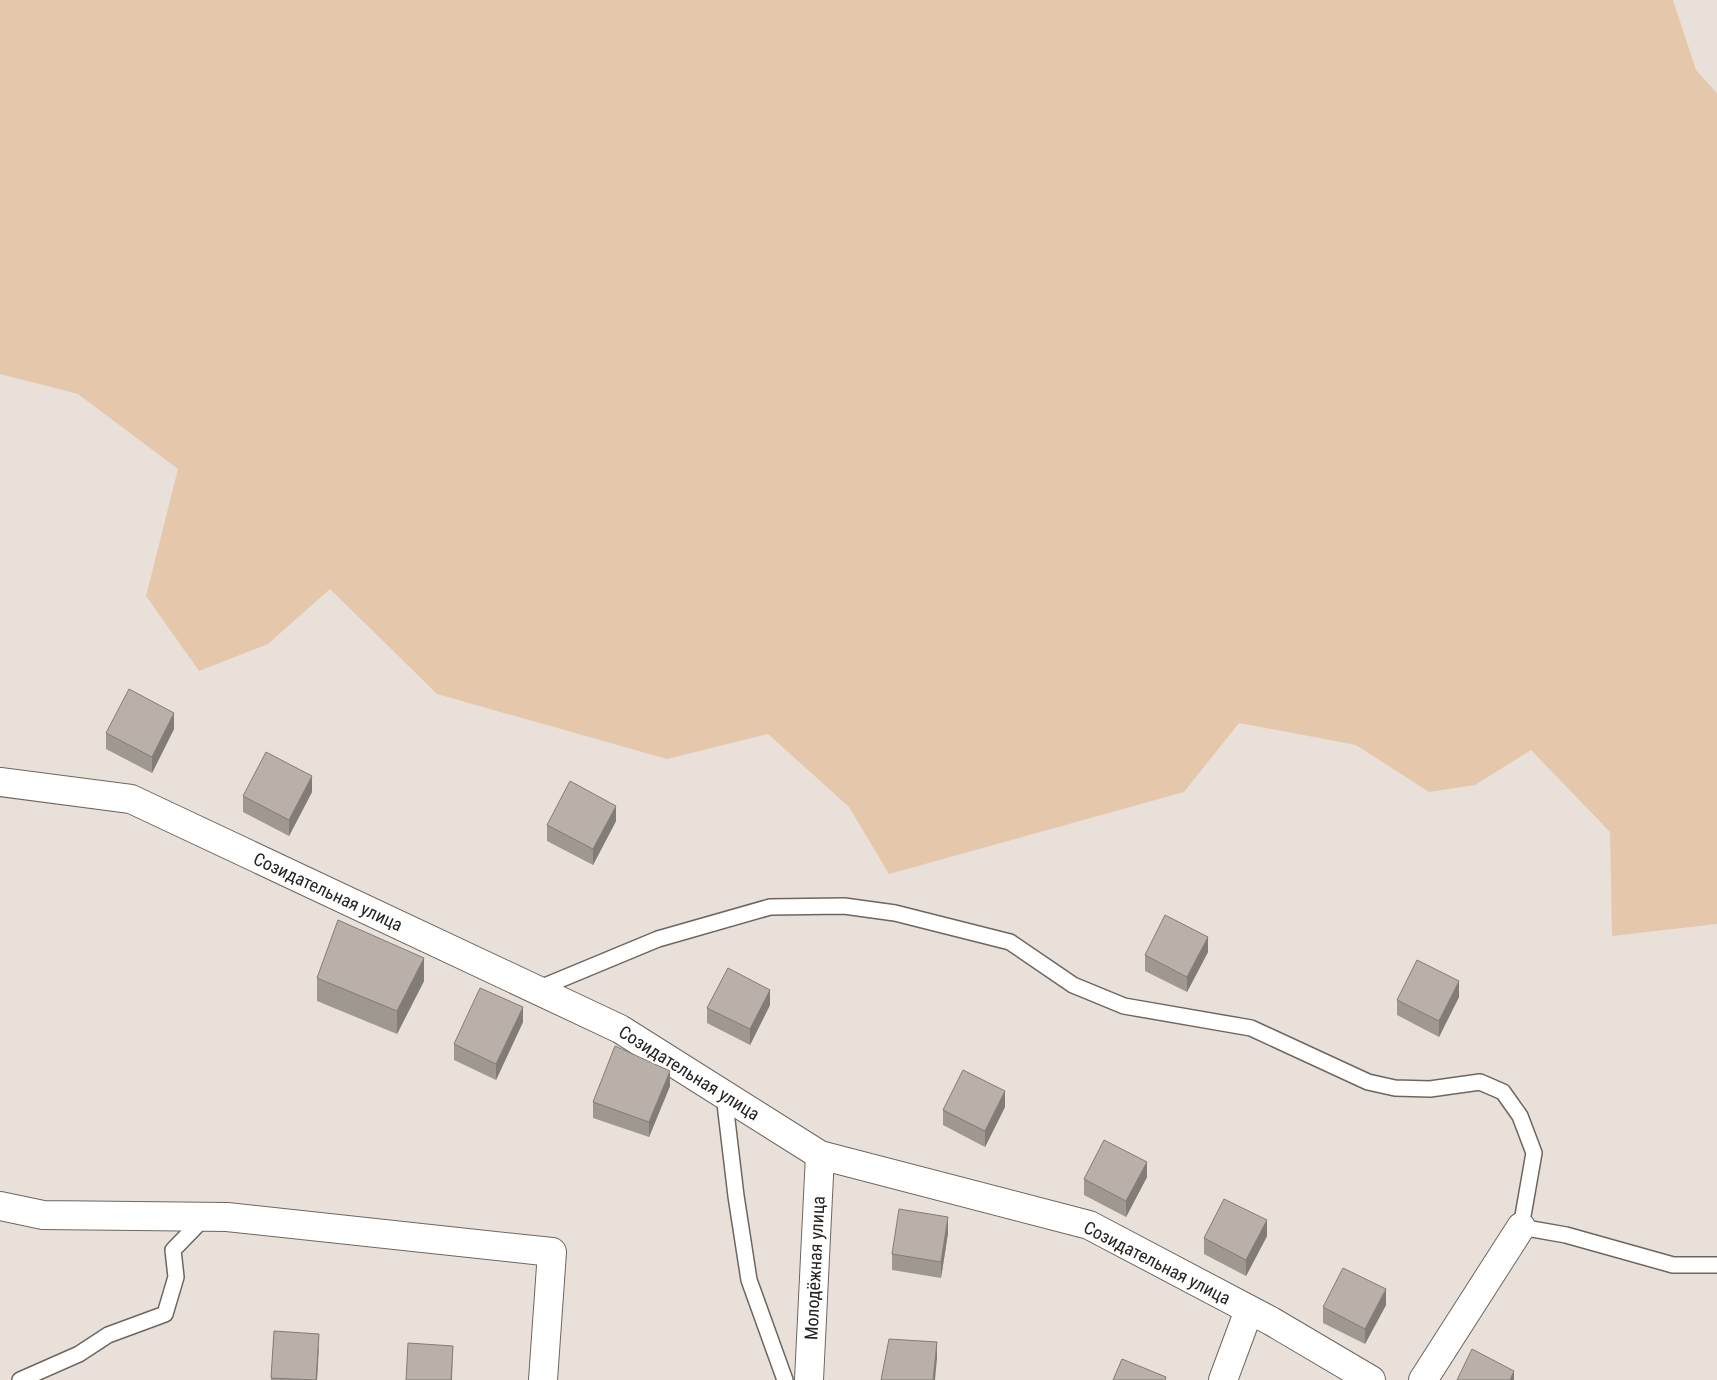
<svg xmlns="http://www.w3.org/2000/svg" width="1717" height="1380" font-family="'Roboto Condensed',sans-serif">
<style>
.green{fill:#e5c8ac}
.lines{fill:none;stroke-linecap:round;stroke-linejoin:round}
.lane-casing{stroke:#6d665f;stroke-width:18}
.street-casing{stroke:#6d665f;stroke-width:30}
.lane{stroke:#fff;stroke-width:15}
.street{stroke:#fff;stroke-width:28}
.wall{fill:#9f9891}
.shaded-wall{fill:#827c76}
.building{fill:#b9b1a9;stroke:#827c76}
.labels{text-anchor:middle;stroke-width:4;stroke-linejoin:round;paint-order:stroke}
.street-label{font-size:18px;fill:#262320;stroke:#fff}
</style>
<rect width="100%" height="100%" fill="#e9e1d9"/>
<path class="green" d="M0 0H1673L1696 70 1717 93V924L1612 936 1610 832 1531 750 1475 785 1429 792 1356 745 1239 723 1184 792 889 874 849 807 768 734 667 759 437 694 330 589 268 644 199 671 146 596 178 469 78 394 0 374Z"/>
<g class="lines">
<g class="lane-casing">
<g id="lane">
<path d="M535 990 658 939 770 907 844 906 895 913 1010 942 1073 985 1124 1006 1251 1028 1368 1082 1395 1088 1430 1089 1480 1082 1503 1092 1520 1116 1534 1153 1521 1227 1566 1235 1673 1265H1717"/>
<path d="M724 1095 736 1196 749 1280 785 1380"/>
<path d="M20 1380 79 1354 108 1335 165 1314 176 1277 173 1250 205 1217"/>
</g>
</g>
<g class="street-casing">
<g id="street">
<path d="M0 782 131 799 620 1029 820 1155 1089 1225 1271 1321 1371 1380"/>
<path d="M0 1206 43 1215 227 1217 552 1252 543 1380"/>
<path d="M809 1380 820 1155"/>
<path d="M1223 1380 1249 1310"/>
<path d="M1423 1380 1521 1227"/>
</g>
</g>
<use href="#lane" class="lane"/>
<use href="#street" class="street"/>
</g>
<g class="wall">
<path d="M174 729 152 773 106 749V733Z"/>
<path d="M312 792 289 836 243 812V796Z"/>
<path d="M616 821 593 865 547 841V825Z"/>
<path d="M1208 952 1187 992 1145 971V955Z"/>
<path d="M317 978 424 981 397 1034 317 1001Z"/>
<path d="M1459 997 1439 1037 1397 1015V1000Z"/>
<path d="M770 1005 750 1045 707 1023V1008Z"/>
<path d="M523 1022 496 1080 454 1060V1044Z"/>
<path d="M670 1086 649 1137 593 1118V1102Z"/>
<path d="M1005 1107 985 1147 943 1125V1110Z"/>
<path d="M1147 1177 1126 1217 1084 1195V1179Z"/>
<path d="M948 1233 941 1278 892 1270V1254Z"/>
<path d="M1267 1236 1246 1276 1204 1254V1238Z"/>
<path d="M1386 1305 1365 1344 1323 1323V1307Z"/>
<path d="M274 1331 319 1349 317 1380H271Z"/>
</g>
<g class="shaded-wall">
<path d="M174 713V729L152 773V757Z"/>
<path d="M312 776V792L289 836V820Z"/>
<path d="M616 806V821L593 865V849Z"/>
<path d="M1208 937V952L1187 992V977Z"/>
<path d="M424 958V981L397 1034V1011Z"/>
<path d="M1459 981V997L1439 1037V1021Z"/>
<path d="M770 990V1005L750 1045V1029Z"/>
<path d="M523 1007V1022L496 1080V1064Z"/>
<path d="M670 1071V1086L649 1137V1122Z"/>
<path d="M1005 1091V1107L985 1147V1131Z"/>
<path d="M1147 1162V1177L1126 1217V1201Z"/>
<path d="M948 1217V1233L941 1278V1262Z"/>
<path d="M1267 1220V1236L1246 1276V1260Z"/>
<path d="M1386 1289V1305L1365 1344V1329Z"/>
<path d="M319 1334 317 1380H316Z"/>
<path d="M937 1342V1358L935 1380H933Z"/>
<path d="M453 1346 452 1380H451Z"/>
<path d="M1514 1371V1380H1510Z"/>
</g>
<g class="building">
<path d="M129 689 174 713 152 757 106 733Z"/>
<path d="M266 752 312 776 289 820 243 796Z"/>
<path d="M570 781 616 806 593 849 547 825Z"/>
<path d="M1165 915 1208 937 1187 977 1145 955Z"/>
<path d="M338 920 424 958 397 1011 317 978Z"/>
<path d="M1417 960 1459 981 1439 1021 1397 1000Z"/>
<path d="M728 968 770 990 750 1029 707 1008Z"/>
<path d="M480 988 523 1007 496 1064 454 1044Z"/>
<path d="M615 1046 670 1071 649 1122 593 1102Z"/>
<path d="M963 1070 1005 1091 985 1131 943 1110Z"/>
<path d="M1104 1140 1147 1162 1126 1201 1084 1179Z"/>
<path d="M1224 1199 1267 1220 1246 1260 1204 1238Z"/>
<path d="M899 1209 948 1217 941 1262 892 1254Z"/>
<path d="M1343 1268 1386 1289 1365 1329 1323 1307Z"/>
<path d="M274 1331 319 1334 316 1380 271 1378Z"/>
<path d="M889 1339 937 1342 933 1380H881Z"/>
<path d="M408 1343 453 1346 451 1380H406Z"/>
<path d="M1472 1349 1514 1371 1510 1380H1457Z"/>
<path d="M1122 1359 1166 1377 1165 1380H1113Z"/>
</g>
<g class="labels">
<g class="street-label">
<text transform="translate(328 892) rotate(25)" y="6">Созидательная улица</text>
<text transform="translate(689 1073) rotate(32)" y="6">Созидательная улица</text>
<text transform="translate(1157 1263) rotate(27)" y="6">Созидательная улица</text>
<text transform="translate(815 1268) rotate(-87)" y="6">Молодёжная улица</text>
</g>
</g>
</svg>
